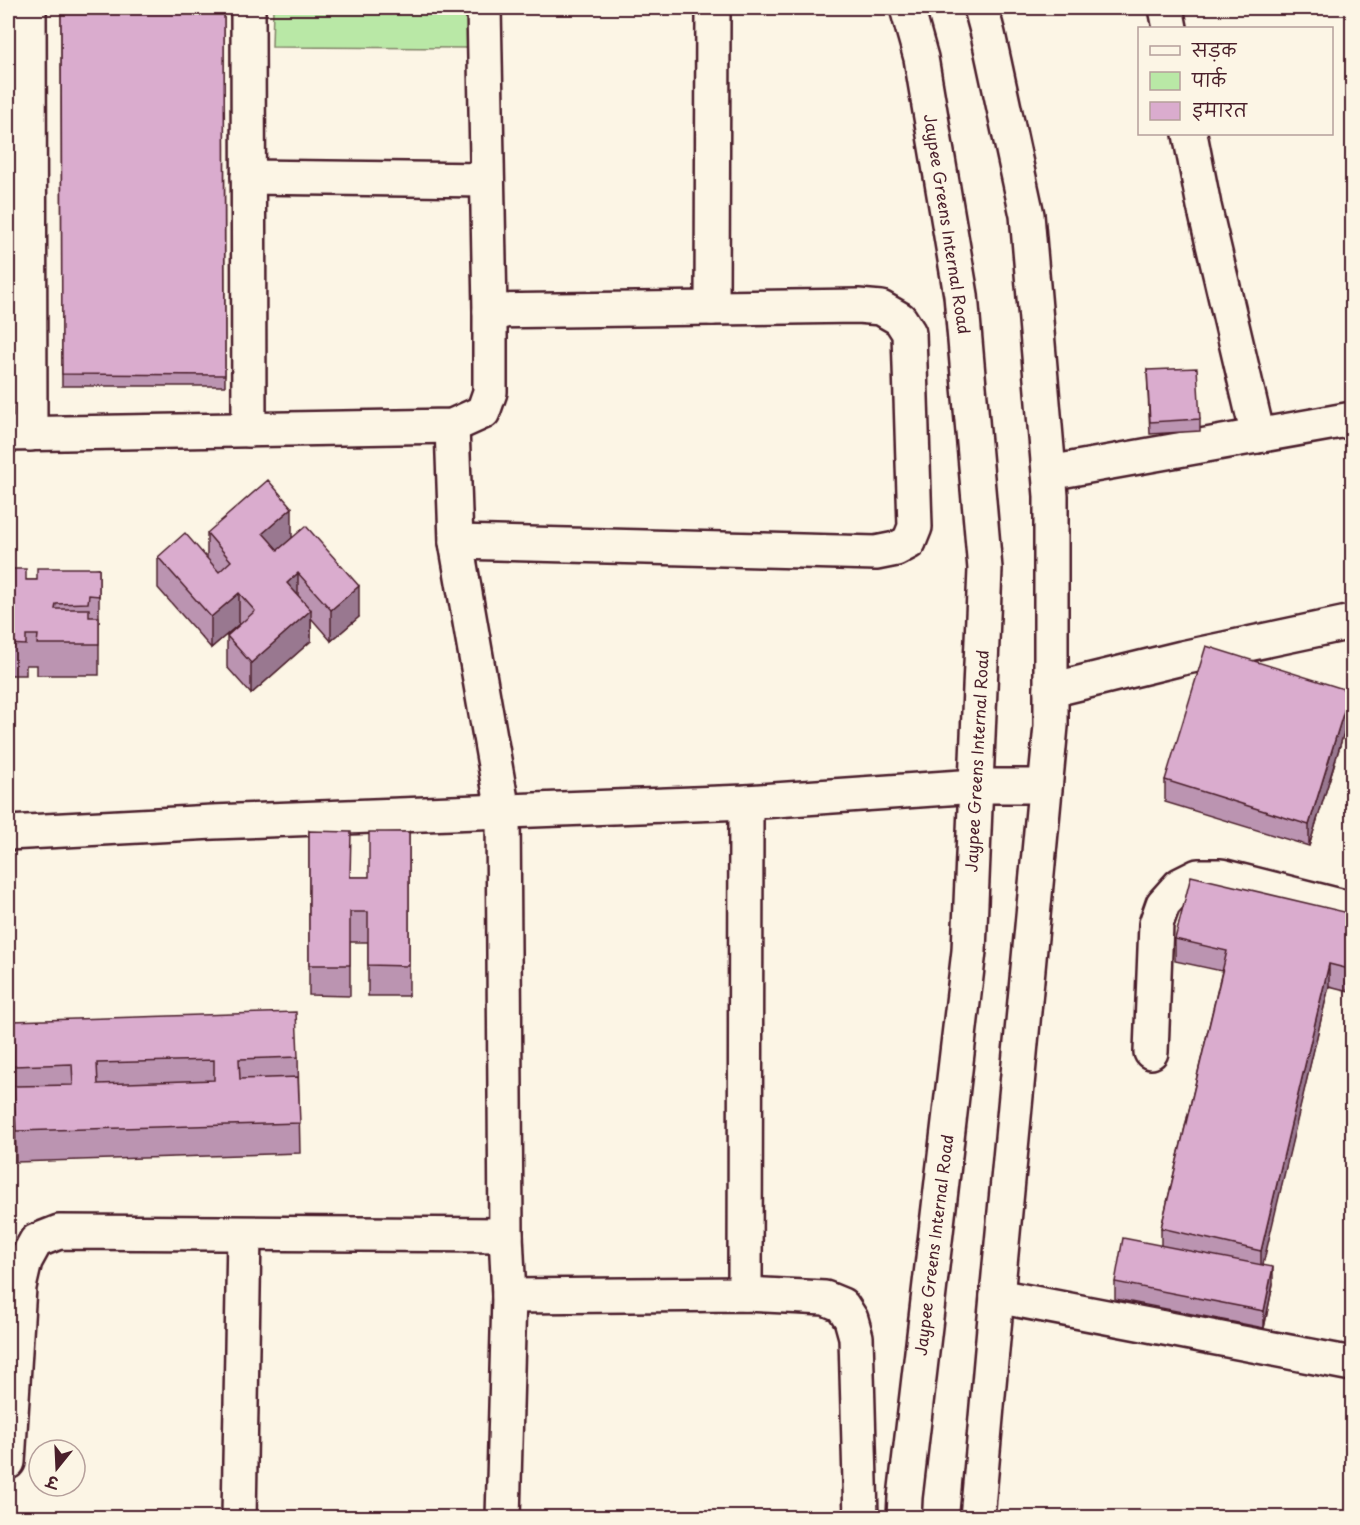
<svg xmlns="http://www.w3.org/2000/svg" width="1360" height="1525" font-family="'Playpen Sans','Playpen Sans Deva',sans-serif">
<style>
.green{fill:#b9e8a6;stroke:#828468;stroke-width:1.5}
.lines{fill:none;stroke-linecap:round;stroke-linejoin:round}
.minor-casing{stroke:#4a1f2b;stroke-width:38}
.minor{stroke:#fcf5e5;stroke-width:33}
.wall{fill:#bb94b1;stroke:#4a1f2b;stroke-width:1.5}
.shaded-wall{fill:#997890;stroke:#4a1f2b;stroke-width:1.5}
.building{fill:#daacce;stroke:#4a1f2b;stroke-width:1.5;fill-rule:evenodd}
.labels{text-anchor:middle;stroke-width:6;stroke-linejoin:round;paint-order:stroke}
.street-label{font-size:16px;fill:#4a1f2b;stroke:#fcf5e5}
</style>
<rect width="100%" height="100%" fill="#fcf5e5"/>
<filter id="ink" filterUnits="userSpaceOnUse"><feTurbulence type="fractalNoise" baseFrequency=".0167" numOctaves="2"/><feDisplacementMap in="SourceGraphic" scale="12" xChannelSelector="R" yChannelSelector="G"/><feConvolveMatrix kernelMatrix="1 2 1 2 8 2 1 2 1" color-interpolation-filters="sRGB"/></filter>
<g filter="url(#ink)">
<path class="green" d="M273 8H471V48L272 47Z"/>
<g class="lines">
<g class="minor-casing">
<g id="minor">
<path d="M29 8 30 434"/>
<path d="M248 8 249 430"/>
<path d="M1166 8 1170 28"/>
<path d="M1190 134 1204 206 1258 436"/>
<path d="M248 177 487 180"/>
<path d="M712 308 713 8"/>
<path d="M452 426 456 542 503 811 506 1235 509 1296 503 1518"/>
<path d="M8 434 452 426 483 412 490 392V311L484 8"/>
<path d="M1049 473 1352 419"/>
<path d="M456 542 876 553 896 549 909 542 915 527 909 333 900 319 881 308 858 306 490 311"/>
<path d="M1051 690 1182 658 1352 622"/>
<path d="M8 833 213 822 746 802 976 786H1045"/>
<path d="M1151 1052 1156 924 1163 904 1180 885 1198 876H1221L1352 909"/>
<path d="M745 1294 746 802"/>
<path d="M509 1296 745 1294 825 1298 842 1305 851 1319 856 1337 861 1518"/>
<path d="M997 1296 1352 1364"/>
<path d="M8 1462 19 1287 25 1261 36 1241 59 1232 506 1235"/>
<path d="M239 1518 244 1234"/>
<path d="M904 1518 905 1497 969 951 985 569 961 295 921 58 907 8"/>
<path d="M977 1518 994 1328 1051 726V496L1027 215 988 34 981 8"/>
</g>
</g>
<use href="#minor" class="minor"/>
</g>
<g class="wall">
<path d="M61 8H224L225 386H62Z"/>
<path d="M1147 370 1200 419V431L1150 434Z"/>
<path d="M207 533 292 537 359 617 331 641 311 618V641L251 694 227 667V636L239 625V624L211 648 158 588V557L207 558Z"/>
<path d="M99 568V675H37V665H26V675H8V569L26 580H37Z"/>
<path d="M1350 713 1309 846 1165 802V780Z"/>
<path d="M309 831 351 877H369L409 832V996H368V942H350V996L309 995Z"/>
<path d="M1353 914V992L1329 986 1262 1265 1273 1284 1264 1328 1115 1299V1282L1161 1245V1228L1222 971 1175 961V939Z"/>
<path d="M13 1021 298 1057 300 1153 16 1162Z"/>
</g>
<g class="shaded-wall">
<path d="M292 508V538L263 564V533Z"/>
<path d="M298 573V604L287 583Z"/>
<path d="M359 586V617L331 641V610Z"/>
<path d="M239 593V624L211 648V617Z"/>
<path d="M311 610V641L251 694V663Z"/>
<path d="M1350 691V713L1309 846V825Z"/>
<path d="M1329 964V986L1261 1273V1251Z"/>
<path d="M1273 1267V1284L1264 1328V1311Z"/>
</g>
<g class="building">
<path d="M61 8H224L225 375 62 374Z"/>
<path d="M1197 368 1200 419 1150 422 1147 370Z"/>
<path d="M268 480 292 508 263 533 278 550 306 526 359 586 331 610 298 573 287 583 311 610 251 663 227 636 255 611 239 593 211 617 158 557 185 533 219 572 231 561 207 533Z"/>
<path d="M37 568H99V596L89 595 88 603 56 604 55 609H89V617H99V644H37L38 635H26V645L8 644V609H10V604H8V569H26V580H37Z"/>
<path d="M1206 646 1350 691 1309 825 1165 780Z"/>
<path d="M309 831 351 832 350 877H369V832H409V966L368 965V912H350V965H309Z"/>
<path d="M1191 876 1353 914V970L1329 964 1261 1251 1161 1228 1227 951 1175 939Z"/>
<path d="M296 1012 298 1057 239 1059 240 1079 298 1077 300 1123 16 1131 14 1086 73 1085 72 1064 14 1066 13 1021ZM214 1060V1080L98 1084 97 1063Z"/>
<path d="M1123 1238 1273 1267 1264 1311 1115 1282Z"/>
</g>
</g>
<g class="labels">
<g class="street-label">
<text transform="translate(947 224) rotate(81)" y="6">Jaypee Greens Internal Road</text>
<text transform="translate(977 761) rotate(-87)" y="6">Jaypee Greens Internal Road</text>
<text transform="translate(934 1245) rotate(-83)" y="6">Jaypee Greens Internal Road</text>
</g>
</g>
<rect width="1360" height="1525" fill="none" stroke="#fcf5e5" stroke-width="30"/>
<rect x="15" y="15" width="1330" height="1495" fill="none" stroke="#4a1f2b" stroke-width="2" filter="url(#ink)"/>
<rect x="1138" y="27" width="195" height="108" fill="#fcf5e5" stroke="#b59f9b" stroke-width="1.5"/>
<rect x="1150" y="46" width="30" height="9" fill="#fcf5e5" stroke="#b59f9b" stroke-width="1.5"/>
<text x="1192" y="57" font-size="18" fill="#4a1f2b">सड़क</text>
<rect x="1150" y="72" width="30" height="18" fill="#b9e8a6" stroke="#b59f9b" stroke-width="1.5"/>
<text x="1192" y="87" font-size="18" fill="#4a1f2b">पार्क</text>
<rect x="1150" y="102" width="30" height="18" fill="#daacce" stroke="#b59f9b" stroke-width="1.5"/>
<text x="1192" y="117" font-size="18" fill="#4a1f2b">इमारत</text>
<g transform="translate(57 1468) rotate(198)"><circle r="28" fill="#fcf5e5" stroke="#b59f9b" stroke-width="1.5"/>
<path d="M0-4.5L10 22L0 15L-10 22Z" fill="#4a1f2b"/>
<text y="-9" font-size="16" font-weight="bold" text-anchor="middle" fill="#4a1f2b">उ</text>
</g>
</svg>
